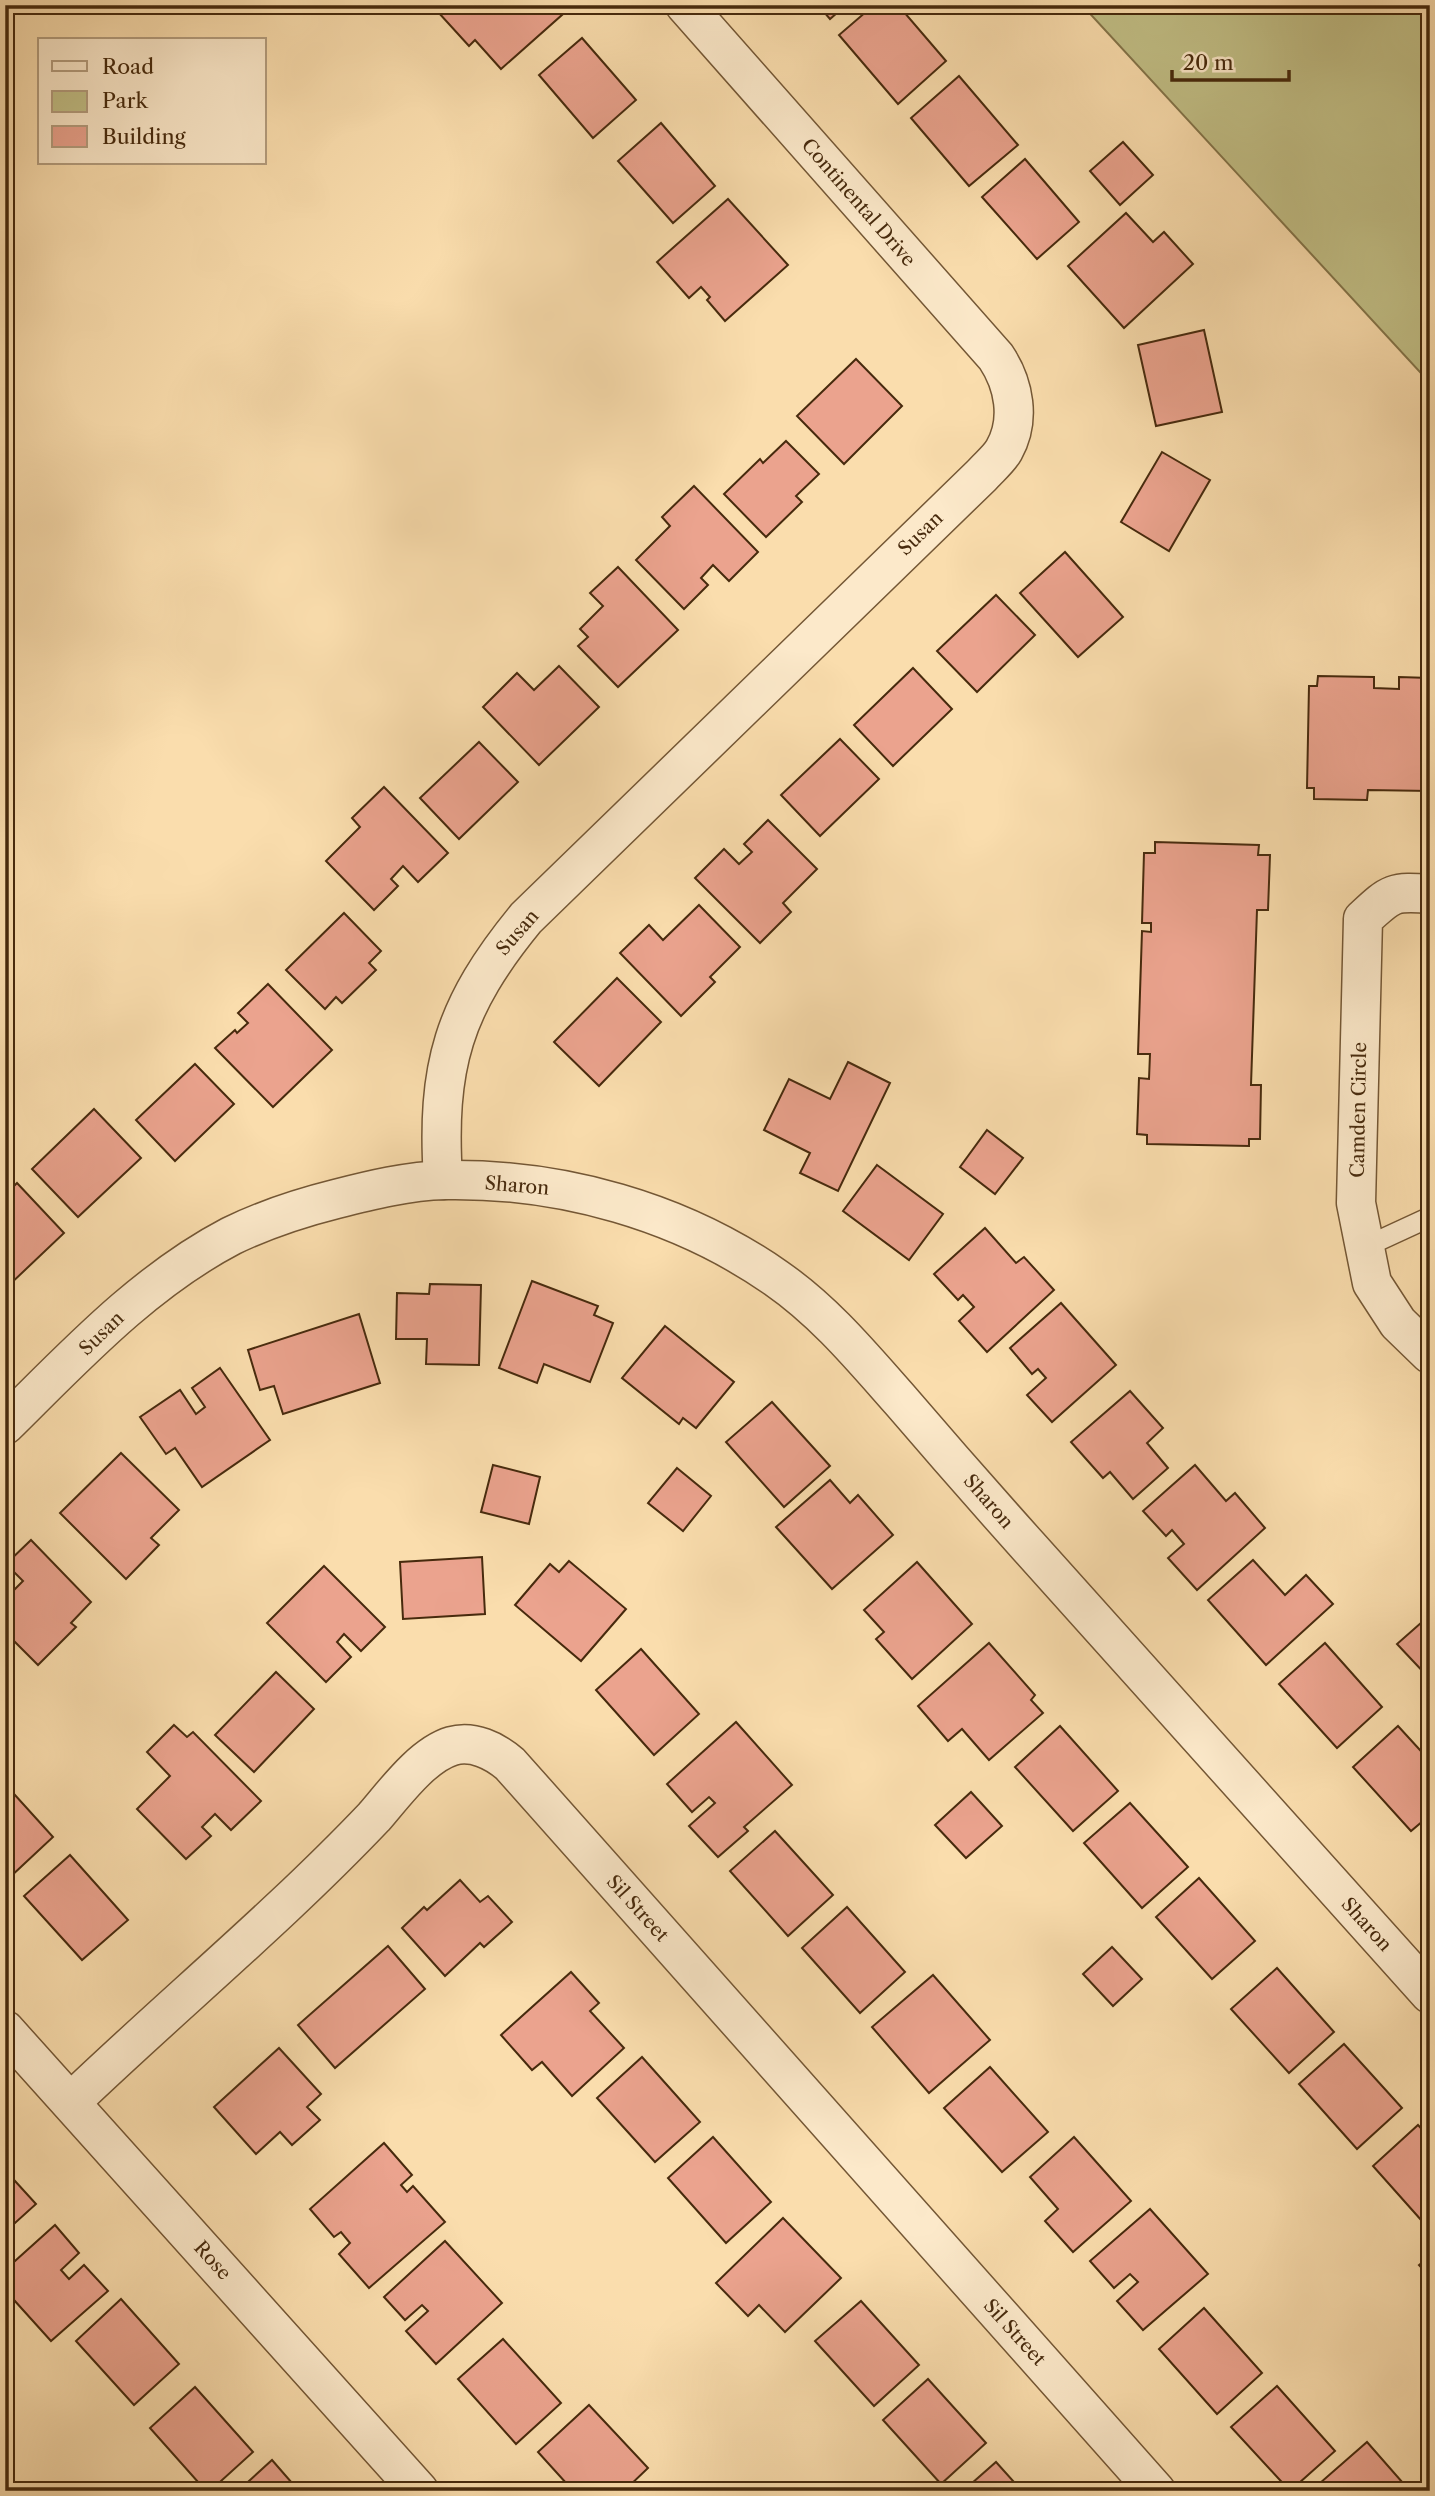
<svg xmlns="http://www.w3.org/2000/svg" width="1435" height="2496" font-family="'Libre Caslon Text',serif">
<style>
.green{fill:#c2c087;stroke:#84754a;stroke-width:2}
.building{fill:#eba38e;stroke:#472a0d;stroke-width:2}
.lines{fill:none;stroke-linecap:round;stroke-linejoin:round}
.lane-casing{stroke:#745735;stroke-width:22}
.street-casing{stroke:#745735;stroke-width:41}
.lane{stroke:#fce9ca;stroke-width:19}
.street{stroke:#fce9ca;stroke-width:38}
.labels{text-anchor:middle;stroke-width:7;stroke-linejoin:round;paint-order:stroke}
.street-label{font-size:19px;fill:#472a0d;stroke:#fce9ca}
</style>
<rect width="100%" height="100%" fill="#faddad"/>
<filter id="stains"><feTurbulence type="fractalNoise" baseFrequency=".00286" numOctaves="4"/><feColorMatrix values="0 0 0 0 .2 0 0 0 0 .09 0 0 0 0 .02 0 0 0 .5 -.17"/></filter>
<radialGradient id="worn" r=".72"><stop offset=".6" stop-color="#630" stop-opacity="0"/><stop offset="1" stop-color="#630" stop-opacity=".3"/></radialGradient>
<path class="green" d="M1082 5H1430V383Z"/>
<g class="building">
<path d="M445 5H556L563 14 501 69 475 40 469 46 438 12Z"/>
<path d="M818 5H846L830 19Z"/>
<path d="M874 5H898L946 61 898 104 839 35Z"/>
<path d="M582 38 636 100 593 138 539 75Z"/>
<path d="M959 76 1018 145 969 186 911 118Z"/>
<path d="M661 123 715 186 673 223 618 161Z"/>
<path d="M1123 142 1153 175 1120 205 1090 171Z"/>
<path d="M1025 159 1079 222 1037 259 982 197Z"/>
<path d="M728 199 788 265 725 321 707 300 710 297 701 287 689 298 657 262Z"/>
<path d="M1126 213 1153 242 1164 232 1193 264 1124 328 1068 266Z"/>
<path d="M1204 330 1222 412 1156 426 1138 345Z"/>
<path d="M856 359 902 406 844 464 797 416Z"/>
<path d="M786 441 819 474 796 496 802 502 766 537 724 494 760 459 763 463Z"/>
<path d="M1162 452 1210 480 1169 551 1121 522Z"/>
<path d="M694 486 758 552 729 581 713 565 701 578 708 585 684 609 636 560 670 526 662 517Z"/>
<path d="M1065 552 1123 617 1078 657 1020 593Z"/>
<path d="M618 567 678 630 618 687 578 646 588 637 580 629 603 606 590 593Z"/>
<path d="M996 595 1035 635 977 692 937 651Z"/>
<path d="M559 666 599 707 539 765 483 707 517 673 534 690Z"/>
<path d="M913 668 952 709 893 766 854 725Z"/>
<path d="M1318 676 1374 677V688L1399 689V677L1430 678V791L1368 790 1367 800 1314 799V788H1307L1309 686H1317Z"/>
<path d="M840 739 879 779 820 836 781 795Z"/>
<path d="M479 742 518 782 459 839 420 798Z"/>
<path d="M384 787 448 853 418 882 403 866 391 879 398 886 374 910 326 861 360 827 352 818Z"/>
<path d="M768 820 817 869 783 903 791 912 760 943 695 878 724 849 739 864 752 852 744 844Z"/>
<path d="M1155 842 1259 845 1258 855H1270L1268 910H1257L1251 1085H1261L1260 1139H1249V1146L1147 1144V1135L1137 1134 1139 1078 1149 1079 1150 1054H1138L1142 931 1151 932V923H1142L1144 853H1155Z"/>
<path d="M699 905 740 947 710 977 715 982 681 1016 620 953 649 925 663 940Z"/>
<path d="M344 913 381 951 369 963 376 970 342 1003 336 997 325 1009 286 970Z"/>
<path d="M617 978 661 1022 599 1086 554 1042Z"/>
<path d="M268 984 332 1050 273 1107 215 1048 235 1030 237 1033 248 1023 238 1013Z"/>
<path d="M848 1062 890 1083 838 1191 800 1173 810 1153 764 1130 789 1079 830 1099Z"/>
<path d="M195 1064 234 1104 175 1161 136 1120Z"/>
<path d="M94 1109 141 1158 78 1217 32 1169Z"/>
<path d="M987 1130 1023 1158 995 1194 960 1167Z"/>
<path d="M877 1165 943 1214 909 1260 843 1211Z"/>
<path d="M17 1183 64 1233 5 1289V1195Z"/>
<path d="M985 1228 1016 1263 1024 1257 1054 1290 987 1352 959 1321 974 1307 963 1295 958 1300 934 1274Z"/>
<path d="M532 1281 598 1306 594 1315 613 1323 590 1382 544 1364 537 1383 499 1368Z"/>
<path d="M430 1284 481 1285 479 1365 426 1364 427 1339H396L397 1293 429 1294Z"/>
<path d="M1061 1303 1116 1365 1052 1422 1027 1395 1046 1378 1038 1369 1032 1374 1010 1348Z"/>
<path d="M359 1314 380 1383 283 1414 274 1386 260 1390 248 1350Z"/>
<path d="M665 1326 734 1382 696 1428 683 1418 679 1424 622 1378Z"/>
<path d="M220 1368 270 1440 202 1487 175 1448 166 1454 140 1417 180 1390 196 1414 205 1407 192 1388Z"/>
<path d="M1130 1391 1163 1428 1147 1443 1168 1468 1133 1499 1110 1472 1103 1478 1071 1442Z"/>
<path d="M772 1402 830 1466 784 1507 726 1442Z"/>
<path d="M121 1453 179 1510 151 1538 159 1545 126 1579 60 1513Z"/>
<path d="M493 1465 540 1477 529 1524 481 1512Z"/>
<path d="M1195 1465 1226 1501 1235 1493 1265 1528 1197 1590 1168 1558 1184 1544 1172 1530 1166 1536 1143 1511Z"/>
<path d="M677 1468 711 1496 683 1531 648 1503Z"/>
<path d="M830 1480 850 1503 858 1495 893 1535 832 1589 776 1527Z"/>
<path d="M31 1540 91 1602 71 1623 76 1627 38 1665 5 1632V1579L15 1589 23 1581 6 1564Z"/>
<path d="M482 1557 485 1614 403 1619 400 1562Z"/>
<path d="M1253 1560 1285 1595 1306 1575 1333 1604 1266 1665 1208 1600Z"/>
<path d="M569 1561 626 1609 581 1661 515 1605 550 1564 559 1572Z"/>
<path d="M917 1562 972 1624 912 1679 876 1639 884 1632 864 1610Z"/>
<path d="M324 1566 385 1627 361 1651 344 1634 337 1642 351 1657 326 1682 267 1623Z"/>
<path d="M1430 1615V1677L1429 1678 1397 1644Z"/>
<path d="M989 1643 1035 1695 1031 1700 1043 1713 989 1760 962 1729 948 1741 918 1706Z"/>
<path d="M1325 1643 1382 1707 1337 1748 1279 1684Z"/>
<path d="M641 1649 699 1714 654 1755 596 1690Z"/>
<path d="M276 1672 314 1709 254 1772 215 1735Z"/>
<path d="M736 1722 792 1785 744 1827 748 1831 718 1857 689 1826 715 1803 709 1797 692 1812 667 1784Z"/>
<path d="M174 1725 187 1737 193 1732 261 1801 231 1830 215 1814 202 1827 211 1836 186 1859 137 1809 170 1776 147 1752Z"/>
<path d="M1060 1726 1118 1791 1073 1831 1015 1767Z"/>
<path d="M1398 1726 1430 1761V1815L1411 1831 1353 1767Z"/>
<path d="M5 1784 53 1837 9 1878 5 1874Z"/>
<path d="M971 1792 1002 1826 966 1858 935 1825Z"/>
<path d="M1130 1803 1188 1867 1142 1908 1084 1843Z"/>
<path d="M775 1831 833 1895 788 1936 730 1871Z"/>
<path d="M70 1855 128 1920 82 1960 24 1896Z"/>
<path d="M1199 1878 1255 1941 1212 1979 1156 1917Z"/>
<path d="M460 1880 480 1902 488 1896 512 1922 484 1947 480 1943 445 1976 402 1928 424 1907 427 1910Z"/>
<path d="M847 1907 905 1972 860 2013 802 1948Z"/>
<path d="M388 1946 425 1989 335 2068 298 2025Z"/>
<path d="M1112 1947 1142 1979 1113 2006 1083 1974Z"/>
<path d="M1277 1968 1334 2032 1289 2073 1231 2009Z"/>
<path d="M571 1972 599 2003 590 2011 624 2048 572 2096 542 2062 532 2070 501 2035Z"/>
<path d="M933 1975 990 2040 929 2093 872 2027Z"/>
<path d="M1344 2044 1402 2108 1357 2149 1299 2084Z"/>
<path d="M279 2048 321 2094 307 2107 320 2120 292 2145 280 2132 256 2154 214 2107Z"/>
<path d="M642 2057 700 2122 655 2162 597 2098Z"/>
<path d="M990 2067 1048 2132 1002 2172 944 2108Z"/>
<path d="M1418 2125 1430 2138V2230L1373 2166Z"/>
<path d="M713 2137 771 2202 726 2243 668 2178Z"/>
<path d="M1074 2137 1131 2201 1073 2252 1045 2221 1058 2209 1030 2177Z"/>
<path d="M384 2143 412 2175 401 2185 407 2192 413 2186 445 2222 369 2288 339 2254 350 2243 341 2232 334 2237 310 2209Z"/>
<path d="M5 2170 36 2204 5 2232Z"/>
<path d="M1150 2209 1208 2274 1143 2330 1117 2301 1138 2282 1130 2274 1114 2288 1090 2261Z"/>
<path d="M783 2218 841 2278 785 2332 759 2305 748 2316 716 2283Z"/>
<path d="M55 2225 79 2253 61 2270 69 2279 84 2265 108 2291 51 2341 5 2290V2270Z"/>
<path d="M445 2241 502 2303 436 2364 406 2331 428 2311 422 2305 405 2320 384 2297Z"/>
<path d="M1430 2256V2277L1419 2265Z"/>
<path d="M121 2299 179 2364 134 2405 76 2341Z"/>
<path d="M861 2301 919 2365 874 2406 815 2341Z"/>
<path d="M1204 2308 1262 2373 1217 2414 1159 2349Z"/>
<path d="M503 2339 561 2403 516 2444 458 2379Z"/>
<path d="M928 2379 986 2443 941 2484 883 2420Z"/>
<path d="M1277 2386 1335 2451 1290 2491 1231 2427Z"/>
<path d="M195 2387 253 2452 210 2491H206L150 2428Z"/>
<path d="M589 2405 648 2468 624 2491H560L567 2484 538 2452Z"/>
<path d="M1367 2442 1410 2491H1327L1320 2483Z"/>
<path d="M272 2460 299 2491H238Z"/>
<path d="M996 2462 1022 2491H963Z"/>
</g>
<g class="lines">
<g class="lane-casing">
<path id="lane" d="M1365 1247 1430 1217"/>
</g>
<g class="street-casing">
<g id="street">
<path d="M1430 894C1392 891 1391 893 1363 919L1356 1203 1372 1283 1398 1323 1430 1354"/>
<path d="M443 1180C436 1066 453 1007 526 918L982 475C989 467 999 459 1004 450 1021 420 1014 384 996 357L685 5"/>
<path d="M5 1425C74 1357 143 1282 231 1236 264 1220 300 1208 336 1199 371 1190 408 1181 445 1180 561 1178 680 1211 776 1278 825 1312 862 1357 901 1401 943 1450 986 1499 1029 1547 1162 1696 1296 1845 1430 1994"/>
<path d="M5 2030 419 2491"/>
<path d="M71 2102C171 2006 278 1918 374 1817 394 1794 422 1755 452 1746 473 1740 495 1751 510 1764L1156 2491"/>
</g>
</g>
<use href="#lane" class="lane"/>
<use href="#street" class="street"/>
</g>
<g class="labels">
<g class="street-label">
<text transform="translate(859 202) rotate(49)" y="7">Continental Drive</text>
<text transform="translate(920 533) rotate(-44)" y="7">Susan</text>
<text transform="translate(517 932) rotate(-49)" y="7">Susan</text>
<text transform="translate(1358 1110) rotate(-89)" y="7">Camden Circle</text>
<text transform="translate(517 1185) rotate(5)" y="7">Sharon</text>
<text transform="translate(101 1333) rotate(-44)" y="7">Susan</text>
<text transform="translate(989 1501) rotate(49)" y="7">Sharon</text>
<text transform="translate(638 1908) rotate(48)" y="7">Sil Street</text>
<text transform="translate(1367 1924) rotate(48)" y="7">Sharon</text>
<text transform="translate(213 2260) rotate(48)" y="7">Rose</text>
<text transform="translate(1015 2332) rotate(48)" y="7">Sil Street</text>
</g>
</g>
<rect width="1435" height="2496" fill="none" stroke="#faddad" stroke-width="28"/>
<rect x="7" y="7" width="1421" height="2482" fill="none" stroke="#472a0d" stroke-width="3.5"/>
<rect x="14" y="14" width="1407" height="2468" fill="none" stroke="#472a0d" stroke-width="2"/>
<rect x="38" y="38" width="228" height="126" fill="#fce9ca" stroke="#b49d7e" stroke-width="2"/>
<rect x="52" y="61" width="35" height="10" fill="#fce9ca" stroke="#b49d7e" stroke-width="2"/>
<text x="102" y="74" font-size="21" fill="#472a0d">Road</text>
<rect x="52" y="91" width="35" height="21" fill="#c2c087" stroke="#b49d7e" stroke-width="2"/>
<text x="102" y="108" font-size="21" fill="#472a0d">Park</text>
<rect x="52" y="126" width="35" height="21" fill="#eba38e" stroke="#b49d7e" stroke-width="2"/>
<text x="102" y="144" font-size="21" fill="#472a0d">Building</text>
<path d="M1172 70v10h117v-10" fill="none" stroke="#472a0d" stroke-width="3.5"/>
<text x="1183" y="70" font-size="21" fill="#472a0d" stroke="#fce9ca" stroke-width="5" paint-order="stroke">20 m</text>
<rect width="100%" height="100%" filter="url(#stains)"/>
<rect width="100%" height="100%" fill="url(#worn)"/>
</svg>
